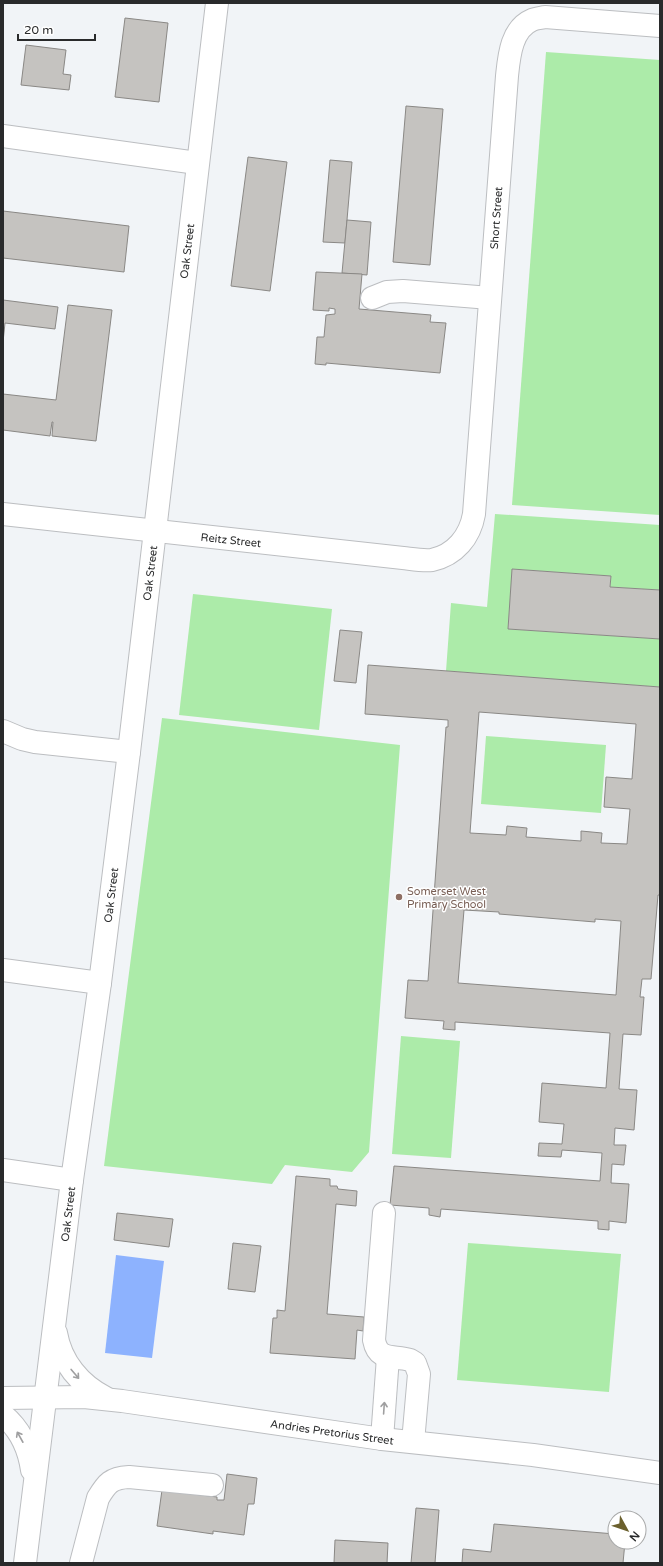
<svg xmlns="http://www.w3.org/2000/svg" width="663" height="1566" font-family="'Varela Round',sans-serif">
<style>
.green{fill:#aceba9}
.water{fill:#8db2fe}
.building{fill:#c5c3c0;stroke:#8a8885;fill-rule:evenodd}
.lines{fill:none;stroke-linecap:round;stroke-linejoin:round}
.minor-casing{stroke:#bcbec1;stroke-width:24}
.minor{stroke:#fff;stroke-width:22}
.oneway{stroke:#9f9fa0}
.education-dot{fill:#8d6e63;stroke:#fff;stroke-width:1.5}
.labels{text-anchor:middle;stroke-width:3;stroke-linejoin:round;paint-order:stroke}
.street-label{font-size:11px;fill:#292a2b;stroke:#fff}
.education-label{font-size:11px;fill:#785e54;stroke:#fff;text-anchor:start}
</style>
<rect width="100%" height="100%" fill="#f1f4f7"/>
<g class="green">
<path d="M546 52 660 60V515L512 505Z"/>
<path d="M495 514 660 525V590L610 587 611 576 513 569 508 629 660 639V687L446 671 451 603 487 607Z"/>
<path d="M193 594 332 609 319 730 179 715Z"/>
<path d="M162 718 400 745 369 1152 352 1172 285 1165 272 1184 104 1166Z"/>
<path d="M486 736 606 745 601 813 481 804Z"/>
<path d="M401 1036 460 1041 451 1158 392 1154Z"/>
<path d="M468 1243 621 1254 609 1392 457 1380Z"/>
</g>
<path class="water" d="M116 1255 164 1261 152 1358 105 1353Z"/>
<g class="building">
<path d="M125 18 168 23 159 102 115 97Z"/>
<path d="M26 45 66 50 63 74 71 75 69 90 21 85Z"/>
<path d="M406 106 443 109 430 265 393 262Z"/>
<path d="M248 157 287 162 270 291 231 286Z"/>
<path d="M330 160 352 162 345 243 323 242Z"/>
<path d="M3 211 129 226 124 272 3 258Z"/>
<path d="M347 220 371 222 367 275 342 273Z"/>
<path d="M316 272 362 274 359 309 431 315 430 322 446 323 440 373 326 363V365L315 364 317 337H324L326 315 335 314V309L329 308V311L313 310Z"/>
<path d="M3 300 58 307 55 329 5 323 3 342Z"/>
<path d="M68 305 112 310 96 441 52 436 53 422H52L50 436 3 430V394L56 400Z"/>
<path d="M512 569 611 576 610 587 660 590V639L508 629Z"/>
<path d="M340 630 362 632 356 683 334 681Z"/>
<path d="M368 665 660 687V895H658L651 979H642L640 997H644L641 1035 623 1034 619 1089 637 1090 634 1130 615 1128 614 1145H626L625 1154 624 1165 612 1164 611 1183 629 1184 626 1223 609 1221V1230L598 1229V1221L441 1209 440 1217 429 1215V1208L390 1205 394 1166 600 1181 602 1153 562 1150 561 1157 538 1156 539 1143 562 1144 564 1124 539 1122 542 1083 606 1088 610 1033 455 1022V1030L443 1029 444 1021 405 1018 408 980 428 981 446 727H448V720L365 714ZM479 712 636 724 632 779 606 777 604 807 630 809 627 844 601 843 602 833 581 831V841L526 837 527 828 507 826 506 835 470 833ZM464 910 499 912V914L595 922V919L621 921 616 995 458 983Z"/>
<path d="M296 1176 330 1179V1186H337L338 1189 357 1191 356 1206 336 1204 327 1314 364 1317 363 1331 357 1330 355 1359 270 1353 273 1318H277V1310L285 1311Z"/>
<path d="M117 1213 173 1219 169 1247 114 1240Z"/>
<path d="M233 1243 261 1246 255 1292 228 1289Z"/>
<path d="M227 1474 257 1478 254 1504H248L244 1535 213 1531V1534L157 1526 162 1490 217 1497V1500H224Z"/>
<path d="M416 1508 439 1510 435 1563H411Z"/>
<path d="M494 1524 615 1534V1542H625L623 1563H462L463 1549 491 1552Z"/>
<path d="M335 1540 388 1543 387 1563H334Z"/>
</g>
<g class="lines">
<g class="minor-casing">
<g id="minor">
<path d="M3 136 197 163"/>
<path d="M372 298 387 292 403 291 490 298"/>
<path d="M3 514 403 558C412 559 423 561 432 560 455 555 470 537 474 514L507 76C509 57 511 29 532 20 536 18 541 18 545 17L660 26"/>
<path d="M3 731 22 739 35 742 129 752"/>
<path d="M3 970 100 983"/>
<path d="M3 1170 72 1180"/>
<path d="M384 1213 374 1340C378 1362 394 1355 410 1360L415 1363 419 1374 413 1442"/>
<path d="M56 1333C61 1362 80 1385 106 1398"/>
<path d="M3 1398 84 1397 122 1401 382 1439 533 1455 660 1473"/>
<path d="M3 1415C20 1429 29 1449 32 1470"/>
<path d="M382 1439 388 1357"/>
<path d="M25 1563 72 1180 100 983 129 752 217 3"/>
<path d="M81 1563 98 1498C107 1483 111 1478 129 1477L212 1485"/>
</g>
</g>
<use href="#minor" class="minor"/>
</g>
<defs><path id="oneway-shaft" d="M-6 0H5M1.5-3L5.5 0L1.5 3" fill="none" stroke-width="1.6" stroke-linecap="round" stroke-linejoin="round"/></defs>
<g class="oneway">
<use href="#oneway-shaft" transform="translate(75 1374) rotate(50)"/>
<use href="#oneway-shaft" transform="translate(384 1408) rotate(-86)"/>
<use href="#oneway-shaft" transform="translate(20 1437) rotate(-119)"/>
</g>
<circle class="education-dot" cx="399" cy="897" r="4"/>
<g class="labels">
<g class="street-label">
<text transform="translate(496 218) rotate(-86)" y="4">Short Street</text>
<text transform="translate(187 251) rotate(-83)" y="4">Oak Street</text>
<text transform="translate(231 540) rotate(6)" y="4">Reitz Street</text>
<text transform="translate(150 573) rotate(-83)" y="4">Oak Street</text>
<text transform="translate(111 895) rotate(-83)" y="4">Oak Street</text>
<text transform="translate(68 1214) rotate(-83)" y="4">Oak Street</text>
<text transform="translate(332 1432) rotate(8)" y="4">Andries Pretorius Street</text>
</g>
<g class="education-label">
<text x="407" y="895">Somerset West<tspan x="407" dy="13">Primary School</tspan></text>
</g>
</g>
<rect width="663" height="1566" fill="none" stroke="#292a2b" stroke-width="8"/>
<g transform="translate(627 1530) rotate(130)"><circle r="19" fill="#ffffff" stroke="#a9aaaa"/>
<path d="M0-3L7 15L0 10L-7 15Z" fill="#6b602d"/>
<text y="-6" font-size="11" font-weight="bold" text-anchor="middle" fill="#292a2b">N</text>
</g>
<path d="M18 34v6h77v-6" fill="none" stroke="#292a2b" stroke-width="2"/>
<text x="24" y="34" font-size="12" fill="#292a2b" stroke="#ffffff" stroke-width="3" paint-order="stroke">20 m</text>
</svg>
